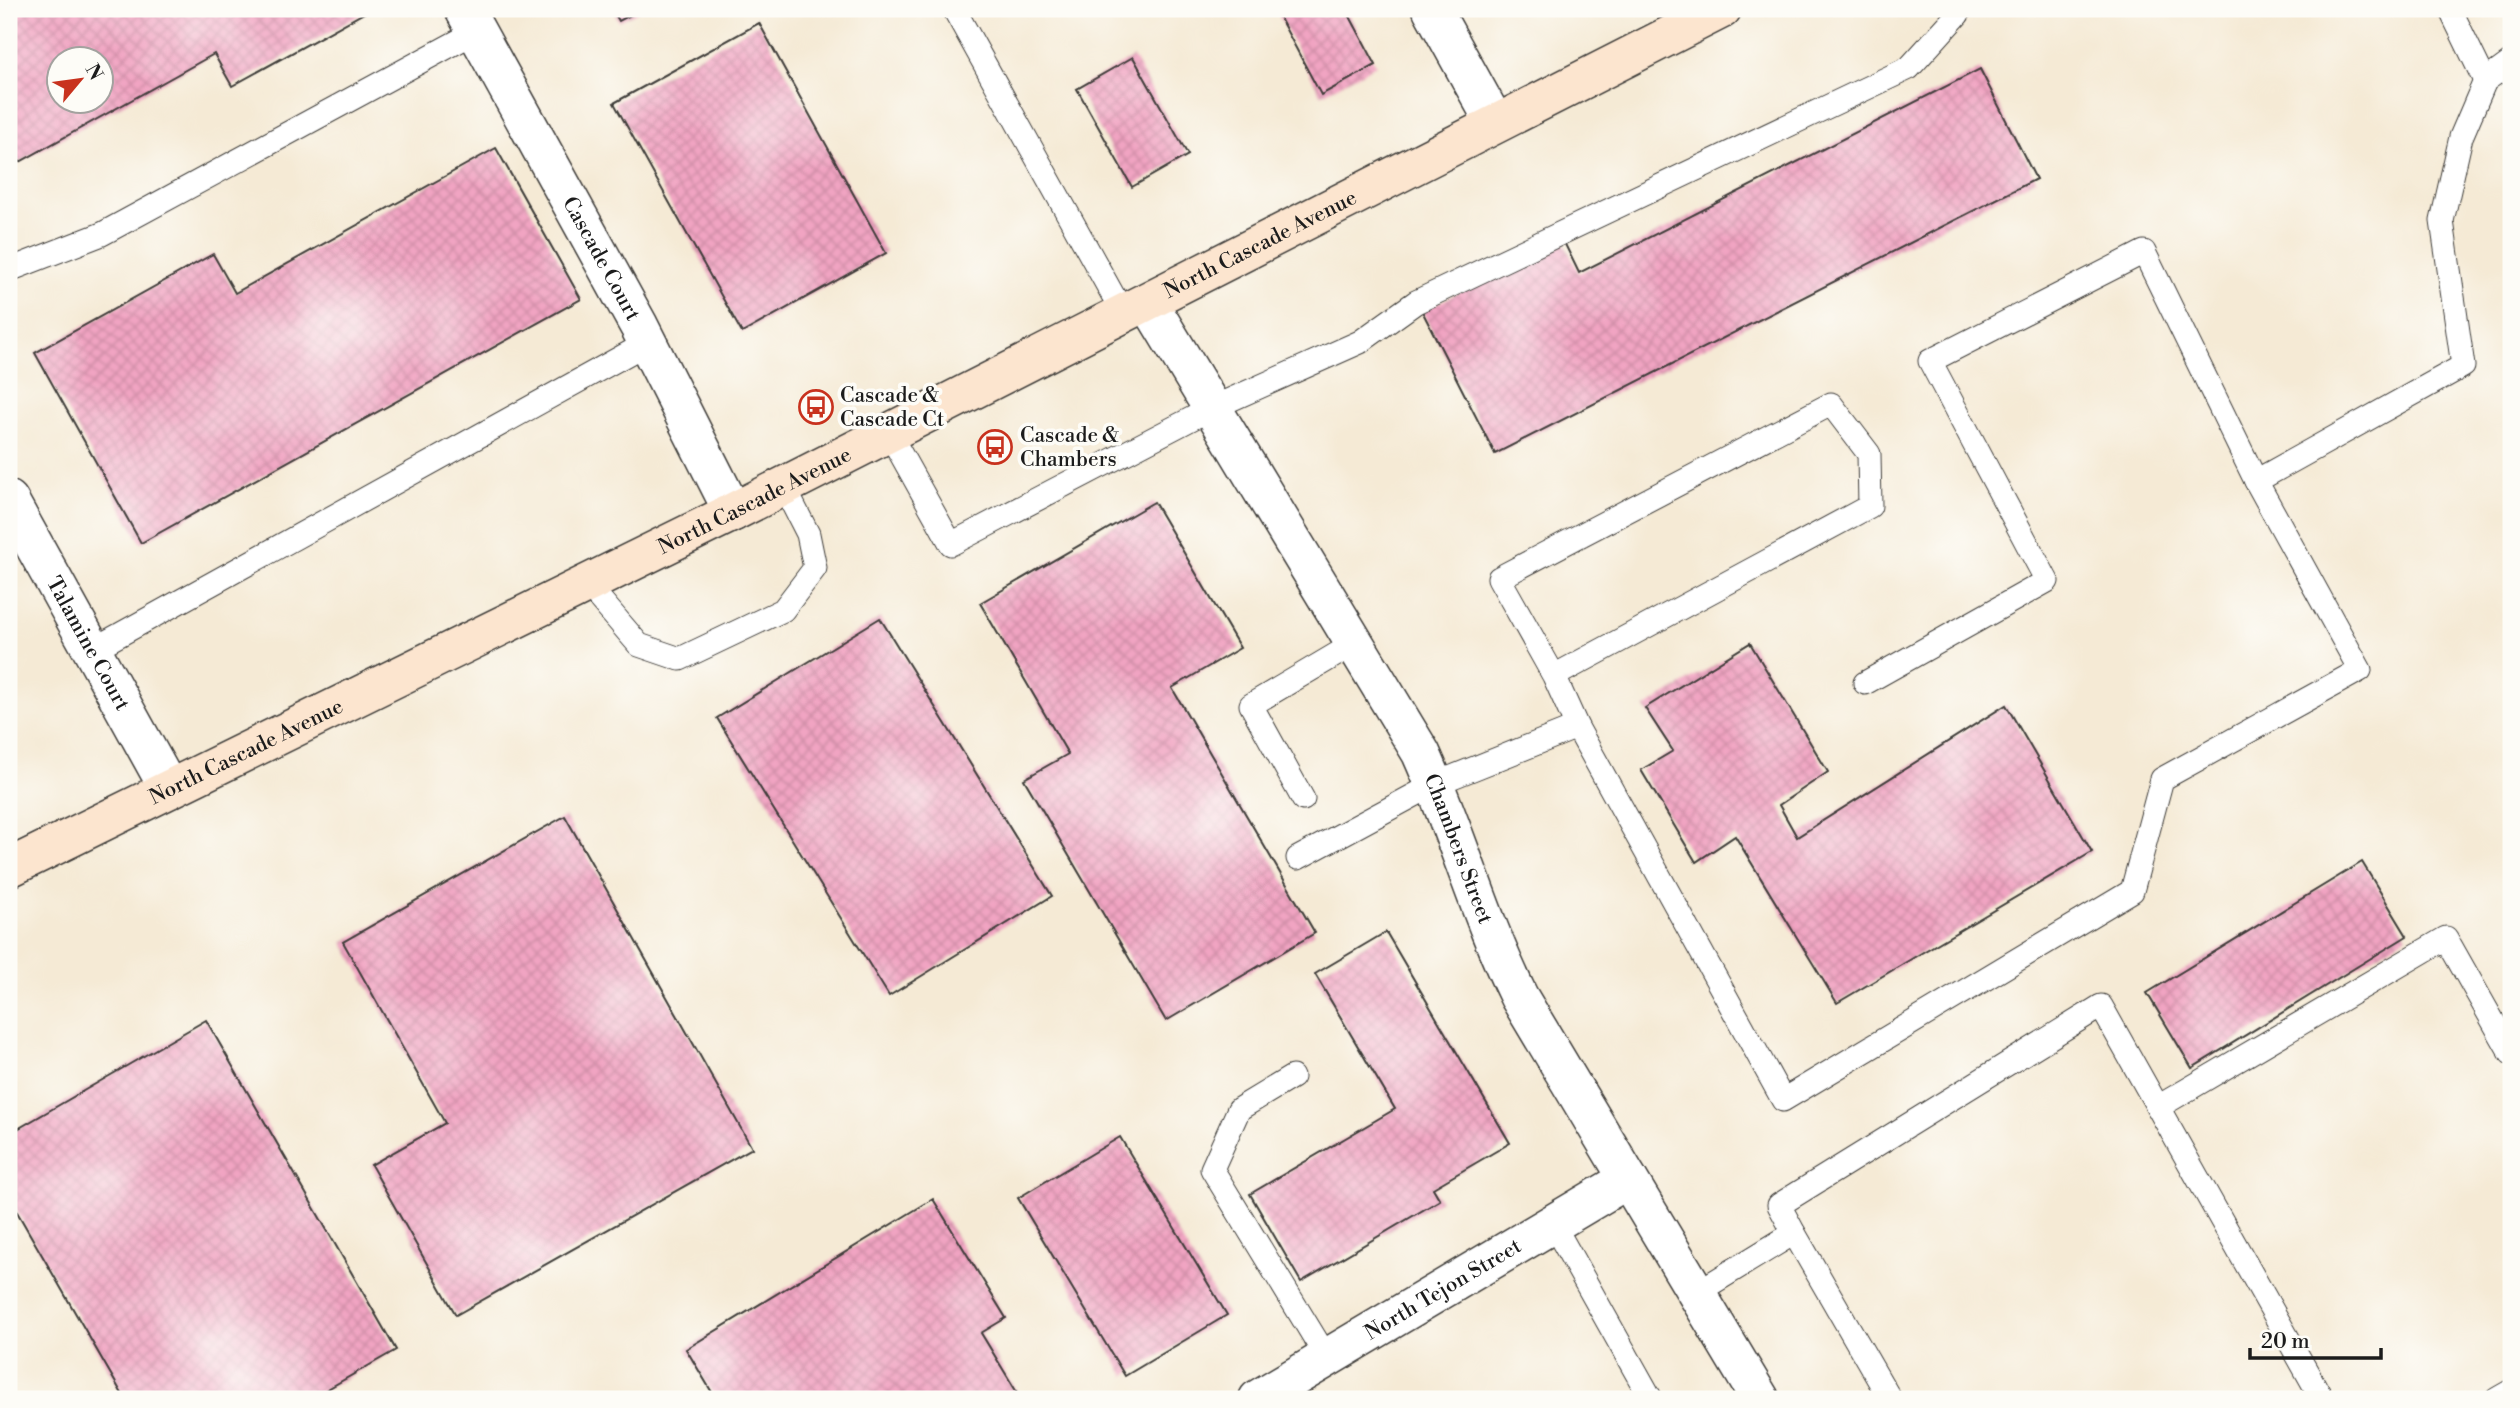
<svg xmlns="http://www.w3.org/2000/svg" width="2520" height="1408" font-family="'Libre Bodoni',serif">
<style>
.building{fill:url(#building-cross-hatch);fill-rule:evenodd}
.lines{fill:none;stroke-linecap:round;stroke-linejoin:round}
.lane-casing{stroke:#3d3b38;stroke-width:25}
.street-casing{stroke:#3d3b38;stroke-width:41}
.secondary-casing{stroke:#3d3b38;stroke-width:41}
.lane{stroke:#fff;stroke-width:23}
.street{stroke:#fff;stroke-width:38}
.secondary{stroke:#fce5cf;stroke-width:38}
.labels{text-anchor:middle;stroke-width:7;stroke-linejoin:round;paint-order:stroke}
.street-label{font-size:21px;fill:#1c1c1c;stroke:#fdfcf7}
.poi-label{font-size:21px;fill:#1c1c1c;stroke:#fdfcf7;text-anchor:start}
</style>
<defs>
<pattern id="building-cross-hatch" width="8" height="8" patternUnits="userSpaceOnUse" patternTransform="scale(1.75)"><rect width="8" height="8" fill="#f1a4c2"/><path d="M0 0l8 8M0 8l8-8" fill="none" stroke="#ce8da6"/></pattern>
</defs>
<rect width="100%" height="100%" fill="#fdfcf7"/>
<filter id="ink" filterUnits="userSpaceOnUse"><feTurbulence type="fractalNoise" baseFrequency=".0143" numOctaves="2"/><feDisplacementMap in="SourceGraphic" scale="14" xChannelSelector="R" yChannelSelector="G"/><feConvolveMatrix kernelMatrix="1 2 1 2 8 2 1 2 1" color-interpolation-filters="sRGB"/></filter>
<filter id="wash" filterUnits="userSpaceOnUse"><feTurbulence type="fractalNoise" baseFrequency=".00686" numOctaves="4" result="noise"/><feDisplacementMap in="SourceGraphic" scale="28" xChannelSelector="R" yChannelSelector="G"/><feGaussianBlur stdDeviation="1.57" result="paint"/><feColorMatrix in="noise" values="0 0 0 0 0 0 0 0 0 0 0 0 0 0 0 0 0 1.4 0 .05"/><feComposite in="paint" operator="in"/></filter>
<g filter="url(#wash)">
<rect width="100%" height="100%" fill="#f5ead5"/>
<g id="blocks">
<g class="building">
<path d="M9 9H371L232 86 214 54 9 168ZM60 60H102V102H60Z"/>
<path d="M612 9H642L619 21Z"/>
<path d="M1275 9H1346L1376 65 1321 95Z"/>
<path d="M759 23 886 253 742 333 614 103Z"/>
<path d="M1133 57 1188 155 1132 187 1077 89Z"/>
<path d="M1980 69 2036 179 1495 454 1422 311 1563 240 1579 273Z"/>
<path d="M496 148 581 299 141 543 35 353 213 254 235 293Z"/>
<path d="M1154 502 1240 648 1172 688 1315 933 1166 1021 1024 779 1068 754 980 603Z"/>
<path d="M880 618 1052 896 889 996 717 718Z"/>
<path d="M1750 643 1828 772 1779 805 1797 837 2006 705 2092 852 1837 1003 1735 836 1696 862 1641 770 1673 751 1645 708Z"/>
<path d="M565 816 752 1148 456 1315 371 1165 445 1123 343 942Z"/>
<path d="M2362 862 2407 936 2192 1068 2147 993Z"/>
<path d="M1386 932 1510 1143 1433 1188 1440 1200 1301 1282 1250 1194 1395 1109 1315 974Z"/>
<path d="M206 1020 396 1350 310 1399H125L9 1198V1134Z"/>
<path d="M1120 1137 1227 1315 1125 1376 1018 1198Z"/>
<path d="M933 1199 1006 1318 981 1333 1021 1399H716L686 1349Z"/>
</g>
</g>
</g>
<g filter="url(#ink)">
<use href="#blocks" fill-opacity="0" stroke="#3d3b38" stroke-width="2"/>
<g class="lines">
<g class="lane-casing">
<g id="lane">
<path d="M954 9 1124 315"/>
<path d="M2450 9 2485 81"/>
<path d="M9 270 102 234 477 31"/>
<path d="M889 433 951 544 1212 408 1360 342 1416 302 1909 68 1958 14V9"/>
<path d="M2256 481 2463 366 2442 221 2461 137 2485 81 2511 62"/>
<path d="M587 584 639 645 680 659 783 610 815 568 808 534 784 487"/>
<path d="M92 650 647 343"/>
<path d="M1554 676 1499 578 1831 404 1869 454 1870 506 1554 676 1577 727"/>
<path d="M1303 799 1251 705 1354 644"/>
<path d="M1298 858 1435 784 1577 727 1783 1100 2132 891 2162 779 2360 670 2256 481 2144 252 1930 361 2047 581 1865 683"/>
<path d="M1292 1077 1239 1109 1212 1169 1327 1358"/>
<path d="M2158 1107 2446 938 2511 1053"/>
<path d="M1553 1224 1651 1399"/>
<path d="M1794 1233 1890 1399"/>
<path d="M1696 1293 1794 1233 1779 1205 2101 1006 2322 1399"/>
<path d="M2497 1399 2511 1391"/>
</g>
</g>
<g class="street-casing">
<g id="street">
<path id="s1" d="M464 9 639 326 733 512"/>
<path d="M1432 9 1495 123"/>
<path id="s2" d="M1148 302 1421 753C1457 833 1480 918 1519 997L1760 1399"/>
<path id="s3" d="M9 500 169 789"/>
<path id="s4" d="M1258 1399 1628 1179"/>
</g>
</g>
<g class="secondary-casing">
<g id="secondary">
<path id="s5" d="M9 868 733 512 1722 9"/>
</g>
</g>
<use href="#lane" class="lane"/>
<use href="#street" class="street"/>
<use href="#secondary" class="secondary"/>
</g>
</g>
<defs>
<g id="bus-ring" transform="scale(1.75)"><circle r="9.5" fill="#fdfcf7" stroke="#c8321e" stroke-width="1.5"/><path d="M-5-6H5V4H4V6H2V4H-2V6H-4V4H-5ZM-3.5-4V0h7V-4ZM-3.5 1.2v1.5H-2V1.2ZM2 1.2v1.5H3.5V1.2Z" fill="#c8321e"/></g>
</defs>
<g fill-rule="evenodd">
<use href="#bus-ring" x="816" y="407"/>
<use href="#bus-ring" x="995" y="447"/>
</g>
<g class="labels">
<g class="street-label">
<text dy="7" stroke="none"><textPath href="#s5" startOffset="1398">North Cascade Avenue</textPath></text>
<text dy="7" stroke="none"><textPath href="#s1" startOffset="285">Cascade Court</textPath></text>
<text dy="7" stroke="none"><textPath href="#s5" startOffset="831">North Cascade Avenue</textPath></text>
<text dy="7" stroke="none"><textPath href="#s3" startOffset="164">Talamine Court</textPath></text>
<text dy="7" stroke="none"><textPath href="#s5" startOffset="264">North Cascade Avenue</textPath></text>
<text dy="7" stroke="none"><textPath href="#s2" startOffset="630">Chambers Street</textPath></text>
<text dy="7" stroke="none"><textPath href="#s4" startOffset="215">North Tejon Street</textPath></text>
</g>
<g class="poi-label">
<text x="840" y="402">Cascade &amp;<tspan x="840" dy="24">Cascade Ct</tspan></text>
<text x="1020" y="442">Cascade &amp;<tspan x="1020" dy="24">Chambers</tspan></text>
</g>
</g>
<rect width="2520" height="1408" fill="none" stroke="#fdfcf7" stroke-width="35"/>
<g transform="translate(80 80) rotate(61)"><circle r="33" fill="#fdfcf7" stroke="#a3a29f" stroke-width="2"/>
<path d="M0-5L12 26L0 18L-12 26Z" fill="#c8321e"/>
<text y="-10" font-size="19" font-weight="bold" text-anchor="middle" fill="#1c1c1c">N</text>
</g>
<path d="M2250 1348v10h131v-10" fill="none" stroke="#1c1c1c" stroke-width="3.5"/>
<text x="2261" y="1348" font-size="21" fill="#1c1c1c" stroke="#fdfcf7" stroke-width="5" paint-order="stroke">20 m</text>
</svg>
